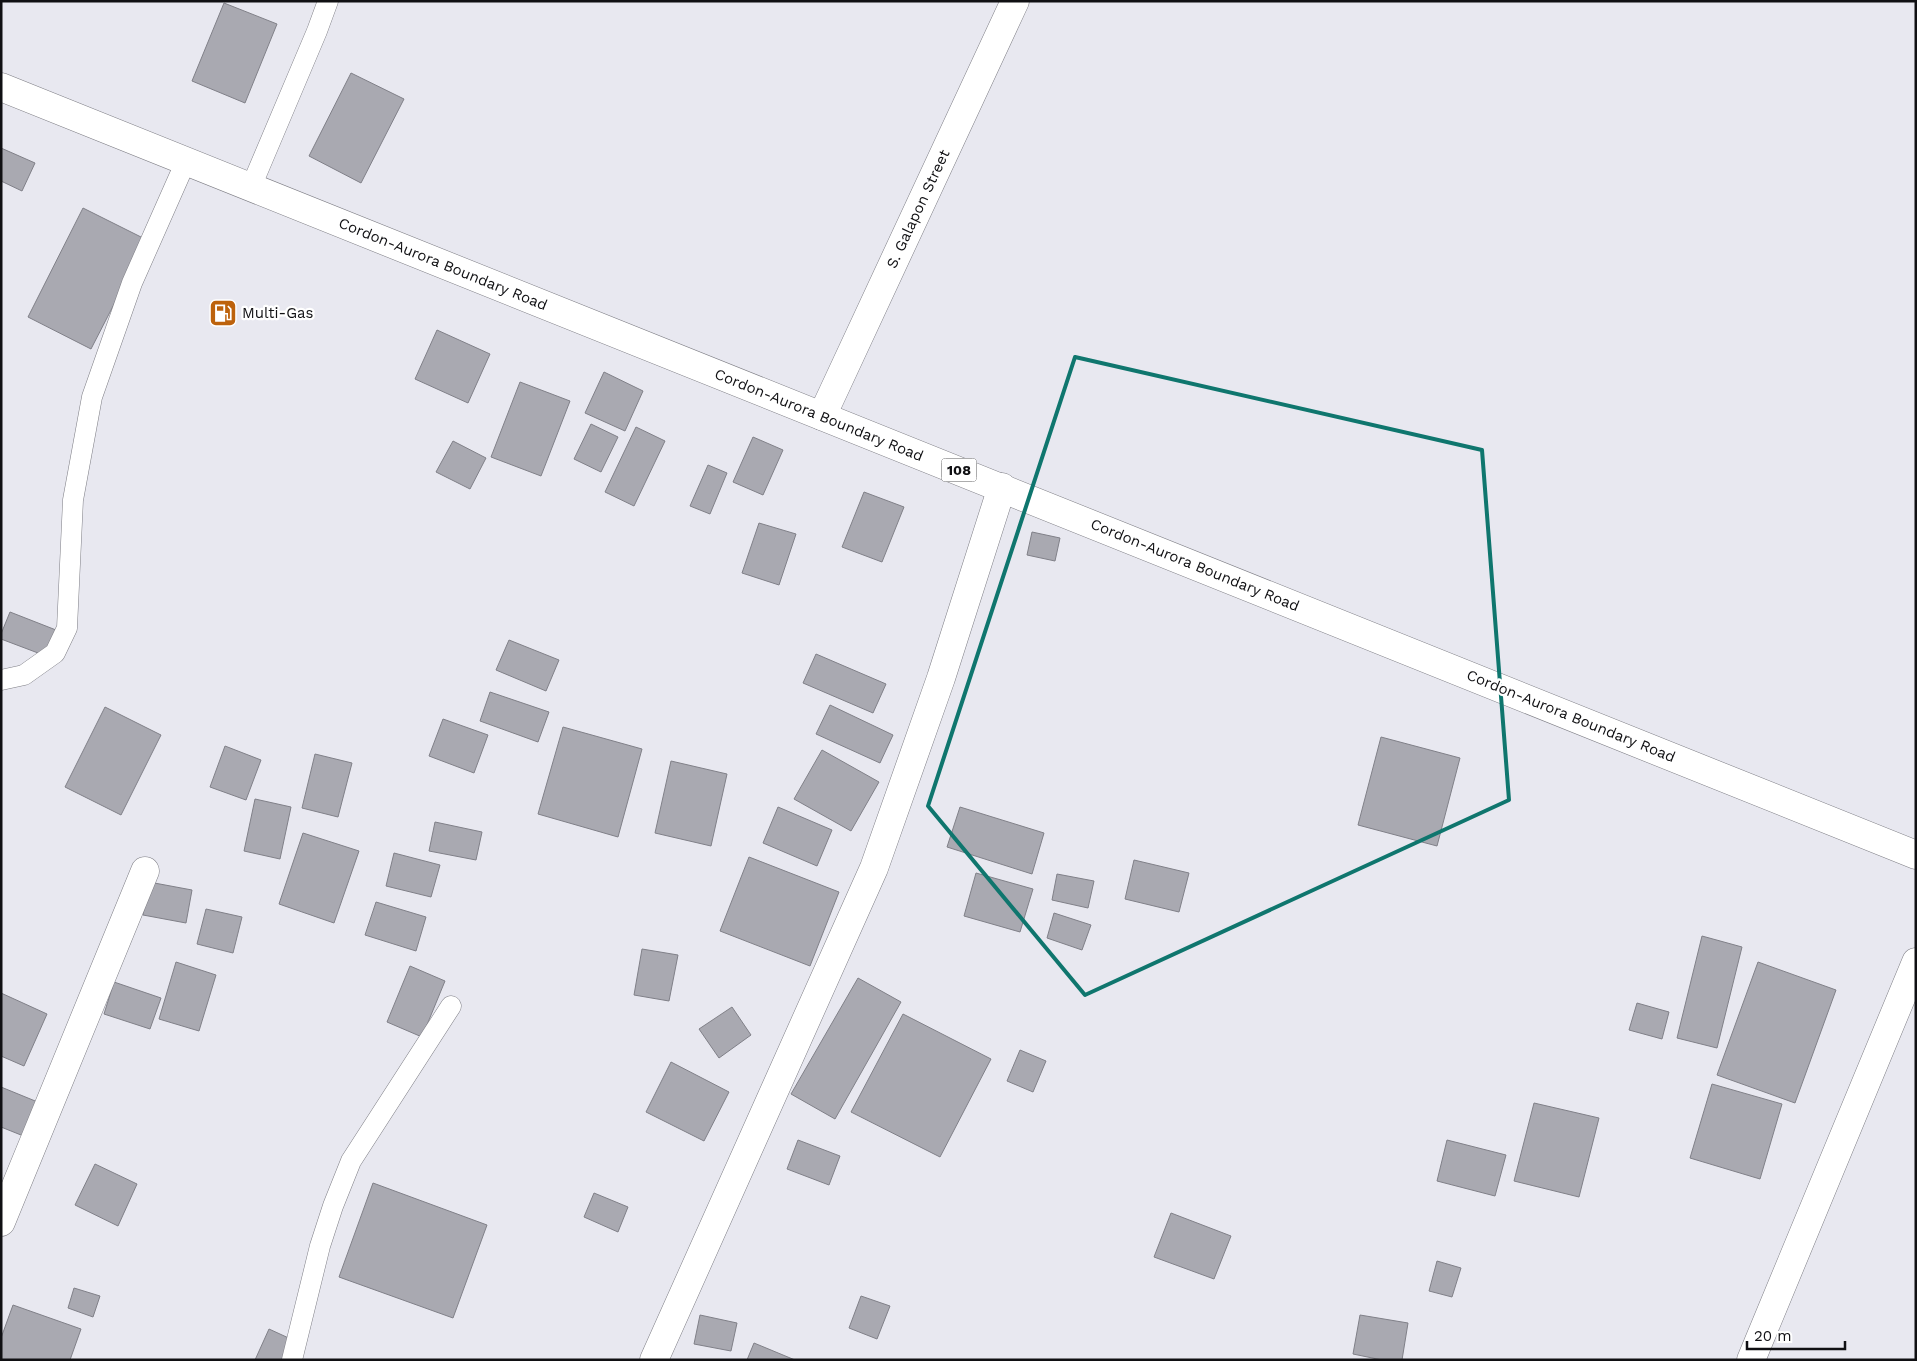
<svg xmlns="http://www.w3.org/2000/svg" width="1917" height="1361" font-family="'Work Sans',sans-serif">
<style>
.building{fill:#a9a9b1;stroke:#808088}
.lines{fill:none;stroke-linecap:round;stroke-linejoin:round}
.lane-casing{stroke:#7e7e85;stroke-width:21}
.street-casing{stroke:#7e7e85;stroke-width:29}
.primary-casing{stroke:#7e7e85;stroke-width:29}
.lane{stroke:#fff;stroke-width:20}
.street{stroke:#fff;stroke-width:28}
.primary{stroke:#fff;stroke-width:28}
.marked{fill:none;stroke:#0f766e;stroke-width:4;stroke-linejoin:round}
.labels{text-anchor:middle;stroke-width:4.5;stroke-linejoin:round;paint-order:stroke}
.shield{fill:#fff;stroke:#58585a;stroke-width:1}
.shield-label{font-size:14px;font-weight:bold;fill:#101013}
.street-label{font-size:15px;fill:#101013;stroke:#fff}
.poi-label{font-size:15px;fill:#101013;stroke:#fff;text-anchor:start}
</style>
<rect width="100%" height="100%" fill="#e8e8f0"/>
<g class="building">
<path d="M224 3 277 24 245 103 192 81Z"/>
<path d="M351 73 404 99 361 183 309 156Z"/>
<path d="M1 148 35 163 22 191 1 181Z"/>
<path d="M83 208 147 240 91 349 28 317Z"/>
<path d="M437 330 490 354 468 403 415 379Z"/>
<path d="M604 372 643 391 625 431 585 413Z"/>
<path d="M520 382 570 401 541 476 491 457Z"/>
<path d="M591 424 618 437 601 472 574 459Z"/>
<path d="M636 427 665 441 634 506 605 492Z"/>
<path d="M753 437 783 450 763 495 733 482Z"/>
<path d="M453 441 486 458 470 489 436 472Z"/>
<path d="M708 465 727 473 710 514 690 506Z"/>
<path d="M864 492 904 507 882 562 842 547Z"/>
<path d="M759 523 796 534 779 585 742 573Z"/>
<path d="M1032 532 1060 538 1055 561 1027 555Z"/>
<path d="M10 612 56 630 46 656 1 639V634Z"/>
<path d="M509 640 559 660 546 691 496 670Z"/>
<path d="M816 654 886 684 873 713 803 683Z"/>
<path d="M490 692 549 712 538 742 480 721Z"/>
<path d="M830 705 893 735 880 763 816 734Z"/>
<path d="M105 707 161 735 121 815 65 787Z"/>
<path d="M443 719 488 735 474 773 429 756Z"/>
<path d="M563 727 642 749 618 837 538 814Z"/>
<path d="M1381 737 1460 758 1437 846 1358 825Z"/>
<path d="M225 746 261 760 246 800 210 787Z"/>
<path d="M822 750 879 782 851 831 794 799Z"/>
<path d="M315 754 352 763 338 817 302 808Z"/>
<path d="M671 761 727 774 711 846 655 833Z"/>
<path d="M255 799 291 807 280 859 244 851Z"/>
<path d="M778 807 832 830 817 866 763 843Z"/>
<path d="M960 807 1044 833 1032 874 947 847Z"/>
<path d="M435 822 482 832 476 860 429 851Z"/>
<path d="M303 833 359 851 334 923 279 904Z"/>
<path d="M394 853 440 865 431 897 386 886Z"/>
<path d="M749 857 839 892 810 966 720 931Z"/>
<path d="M1134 860 1189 873 1179 912 1125 899Z"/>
<path d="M976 873 1033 889 1020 932 964 916Z"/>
<path d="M1057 874 1094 881 1088 908 1052 900Z"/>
<path d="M149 882 192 890 186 923 143 915Z"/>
<path d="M376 902 426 917 416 951 365 935Z"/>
<path d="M206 909 242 917 233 953 197 944Z"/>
<path d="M1054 913 1091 925 1082 950 1047 938Z"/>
<path d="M1702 936 1742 947 1717 1048 1677 1038Z"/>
<path d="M642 949 678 955 669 1001 634 995Z"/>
<path d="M176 962 216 975 199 1031 159 1019Z"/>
<path d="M1758 962 1836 990 1795 1103 1717 1075Z"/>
<path d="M410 966 445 981 422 1037 387 1022Z"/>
<path d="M858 978 901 1002 835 1119 791 1094Z"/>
<path d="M114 982 161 998 150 1029 104 1014Z"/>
<path d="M1 993 47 1014 24 1066 1 1056Z"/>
<path d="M1637 1003 1669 1012 1662 1039 1629 1030Z"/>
<path d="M732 1007 751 1035 719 1058 699 1029Z"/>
<path d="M903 1014 991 1059 940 1157 851 1112Z"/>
<path d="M1020 1050 1046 1061 1033 1092 1007 1081Z"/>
<path d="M671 1062 729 1092 704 1141 646 1112Z"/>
<path d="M1712 1084 1782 1104 1760 1179 1690 1158Z"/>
<path d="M1 1087 45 1105 31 1139 1 1127Z"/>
<path d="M1534 1103 1599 1118 1579 1197 1514 1181Z"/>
<path d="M798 1140 840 1156 829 1185 787 1169Z"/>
<path d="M1447 1140 1506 1155 1495 1196 1437 1181Z"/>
<path d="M95 1164 137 1184 118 1226 75 1205Z"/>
<path d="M373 1183 487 1225 453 1318 339 1277Z"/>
<path d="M594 1193 628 1207 618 1232 584 1217Z"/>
<path d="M1171 1213 1231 1236 1214 1279 1154 1257Z"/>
<path d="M1437 1261 1461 1268 1452 1297 1429 1291Z"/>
<path d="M74 1288 100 1296 93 1317 68 1308Z"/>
<path d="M861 1296 890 1306 877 1339 849 1328Z"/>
<path d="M13 1305 81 1329 70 1360H1V1338Z"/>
<path d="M700 1315 737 1323 731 1351 694 1344Z"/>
<path d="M1360 1315 1408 1323 1402 1360H1382L1353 1354Z"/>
<path d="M269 1329 293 1340 283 1360H255Z"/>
<path d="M754 1343 795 1360H747Z"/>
</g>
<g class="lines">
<g class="lane-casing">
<g id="lane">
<path d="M251 187 317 31 328 1"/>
<path d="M1 680 24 675 55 653 67 628 73 500 92 397 132 283 186 161"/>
<path d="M292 1360 320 1246 333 1206 351 1161 451 1006"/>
</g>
</g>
<g class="street-casing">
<g id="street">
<path d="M822 416 1015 1"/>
<path d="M1 1222 145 871"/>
<path d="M654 1360 874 868 941 678 1002 487"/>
<path d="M1751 1360 1916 962"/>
</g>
</g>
<g class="primary-casing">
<path id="primary" d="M1 87 1916 855"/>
</g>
<use href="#lane" class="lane"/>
<use href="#street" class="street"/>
<use href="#primary" class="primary"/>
</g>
<path class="marked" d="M1075 357 1482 450 1509 800 1085 995 928 806Z"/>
<defs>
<g id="fuel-square" transform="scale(1.4375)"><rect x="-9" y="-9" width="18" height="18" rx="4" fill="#bd620c" stroke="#fff"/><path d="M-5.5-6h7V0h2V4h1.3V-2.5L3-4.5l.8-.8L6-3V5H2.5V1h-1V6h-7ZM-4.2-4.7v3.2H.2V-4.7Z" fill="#fff"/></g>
</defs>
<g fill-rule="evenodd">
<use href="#fuel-square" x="223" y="313"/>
</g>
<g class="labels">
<rect class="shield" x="941.5" y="458.5" width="35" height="23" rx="4"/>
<g class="shield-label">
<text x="959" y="475">108</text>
</g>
<g class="street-label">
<text transform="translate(918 209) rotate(-65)" y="5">S. Galapon Street</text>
<text transform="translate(443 264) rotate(22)" y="5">Cordon-Aurora Boundary Road</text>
<text transform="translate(819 415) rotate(22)" y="5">Cordon-Aurora Boundary Road</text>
<text transform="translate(1195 565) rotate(22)" y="5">Cordon-Aurora Boundary Road</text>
<text transform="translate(1571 716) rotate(22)" y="5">Cordon-Aurora Boundary Road</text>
</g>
<g class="poi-label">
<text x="242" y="318">Multi-Gas</text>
</g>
</g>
<rect width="1917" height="1361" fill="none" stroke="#101013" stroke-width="5"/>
<path d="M1747 1341v8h98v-8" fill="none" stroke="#101013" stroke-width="2.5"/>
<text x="1754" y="1341" font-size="15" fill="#101013" stroke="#ffffff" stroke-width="4" paint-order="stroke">20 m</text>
</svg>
